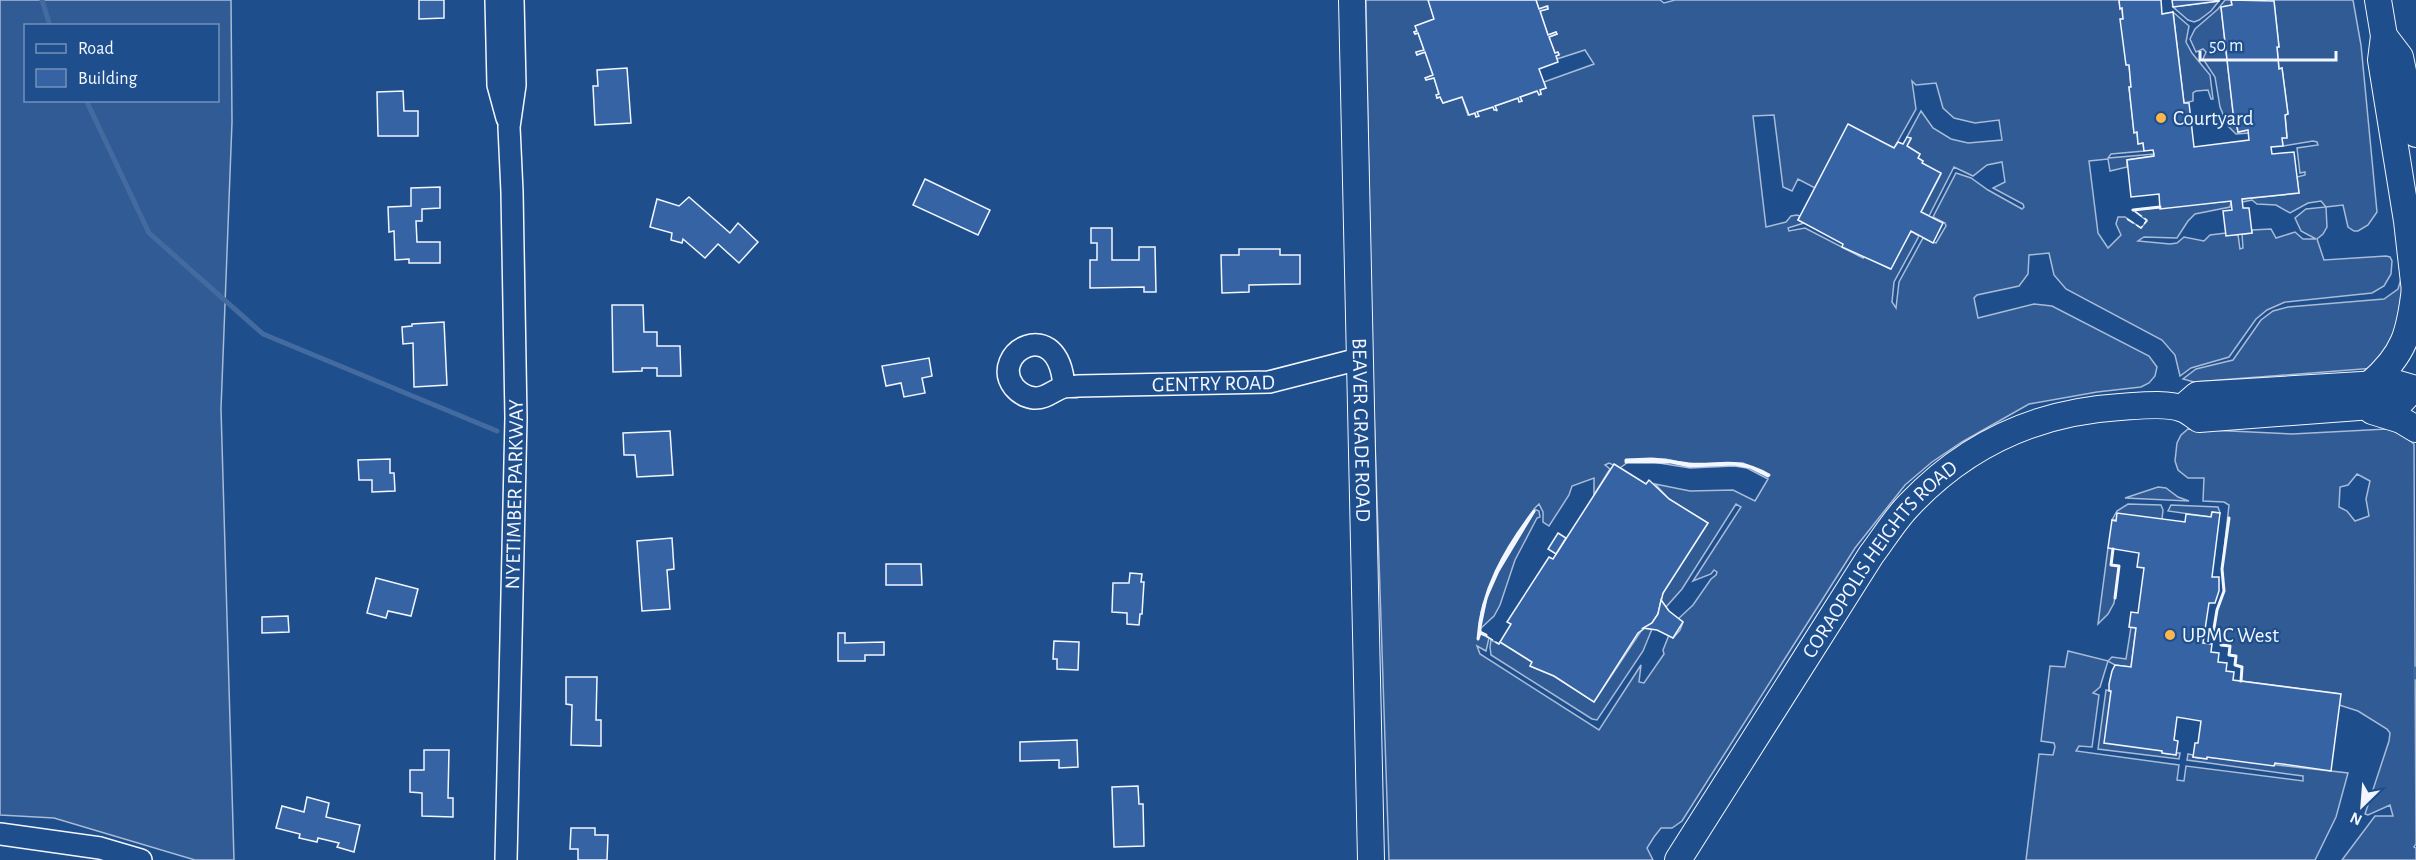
<svg xmlns="http://www.w3.org/2000/svg" width="2416" height="860" font-family="'Alegreya Sans',sans-serif">
<style>
.built{fill:#305b95;stroke:#a8bbd7;stroke-width:1.5;fill-rule:evenodd}
.lines{fill:none;stroke-linecap:round;stroke-linejoin:round}
.stream{stroke:#446ba0;stroke-width:5}
.building{fill:#3563a3;stroke:#f2f6ff;stroke-width:1.5}
.minor-casing{stroke:#f2f6ff;stroke-width:24}
.major-casing{stroke:#f2f6ff;stroke-width:28}
.minor{stroke:#1f4e8c;stroke-width:21}
.major{stroke:#1f4e8c;stroke-width:26}
.fence{stroke:#f2f6ff;stroke-width:1.5;stroke-dasharray:8 3;stroke-linecap:butt}
.wall{stroke:#f2f6ff;stroke-width:3}
.poi-dot{fill:#ffb74d;stroke:#1f4e8c;stroke-width:2}
.labels{text-anchor:middle;stroke-width:4.5;stroke-linejoin:round;paint-order:stroke}
.poi-label{font-size:21px;fill:#f2f6ff;stroke:#1f4e8c;text-anchor:start}
.street-label{font-size:21px;fill:#f2f6ff;stroke:#1f4e8c}
</style>
<rect width="100%" height="100%" fill="#1f4e8c"/>
<g class="built">
<path d="M0 0H231L232 122 221 409 234 860H195L54 818 0 815ZM26 26H218V100H26Z"/>
<path d="M1366 0H1429L1434 19 1416 26 1417 31 1414 32 1415 34 1418 33 1424 50 1416 53 1417 55 1425 52 1433 75 1426 78V80L1434 78 1439 94 1437 98 1440 97 1443 103 1462 97 1468 115 1475 113 1476 117 1477 112 1493 107 1496 110 1495 106 1518 98 1522 101 1520 97 1537 91 1541 94 1540 90 1546 88 1544 82 1594 64 1585 50 1557 59 1556 56 1559 54 1555 53 1549 37 1557 34 1556 32 1548 35 1540 11 1548 9V6L1539 9 1536 0H1660L1664 3 1675 0H2119L2120 8H2122L2123 19H2121L2129 65 2131 87H2129L2134 132H2137L2138 143H2143L2144 151 2111 154 2108 158 2154 154V156L2127 160V167L2110 171 2108 159 2089 161 2098 233 2108 248 2121 235 2116 224 2118 217H2125L2141 228 2147 221 2133 210 2231 201 2230 207 2195 214 2188 221 2177 238 2144 237 2138 241 2170 244 2177 243 2184 237 2204 241 2210 235 2226 233 2238 235 2240 249 2243 248 2242 234 2252 233V230L2271 229 2276 238 2295 232 2303 239H2316L2301 231 2295 218 2306 209 2326 207 2321 201 2308 203 2290 213 2276 205 2257 204 2252 200 2242 202V199L2299 193 2297 177 2305 175V172L2300 173 2297 148 2318 145 2317 142 2313 141 2283 146 2282 138 2287 137 2285 115 2288 114 2282 68 2279 69 2277 47H2279L2274 1 2271 0H2353L2361 45 2377 212 2368 225 2358 231H2354L2348 227 2343 205 2326 207 2327 227 2323 234 2317 239 2324 260 2386 256 2390 257 2392 261 2391 274 2384 286 2372 293 2285 302 2267 310 2256 319 2229 357 2191 368 2180 376 2175 355 2162 340 2066 289 2054 275 2049 253 2029 255 2028 274 2019 286 1977 295 1974 298 1978 318 2034 304 2052 306 2149 356 2157 367 2155 376 2149 383 2141 387 2097 392 2029 404 1962 442 1932 462 1905 485 1855 548 1682 821 1672 828H1661L1654 837 1647 848 1653 860H1389L1371 320ZM1912 81 1916 85 1936 83 1943 108 1954 118 1975 123 1999 120 2002 140 1968 143 1951 139 1933 128 1921 111 1907 137 1911 139 1907 146 1920 154 1918 158 1923 161 1922 163 1941 174 1921 212 1929 216 1954 167 1973 176 1987 165 2002 162 2005 182 1993 188 2023 204 2024 207 2022 209 1988 190 1971 178 1956 173 1933 217 1945 223 1946 226 1936 243 1923 238 1899 282 1896 308 1892 302 1894 282 1919 236 1911 231 1890 269 1865 256 1863 258 1805 228 1789 231 1788 228 1804 223 1798 220 1800 216 1797 215 1791 216 1786 222 1766 227 1753 116 1774 115 1783 187 1792 191 1798 179 1815 188 1848 125 1894 148 1916 109ZM1665 459 1690 464 1743 463 1768 475 1767 476 1750 467 1734 464 1690 466 1671 462 1666 461 1653 462 1690 468 1734 466 1747 468 1768 479 1755 501 1733 490 1690 491 1655 484 1669 499 1708 523 1663 593 1661 600 1666 607 1682 589 1736 504 1741 507 1693 581 1711 574 1714 570 1717 572 1716 575 1711 579 1693 605 1678 619 1683 622 1680 630 1673 638 1669 635 1663 650 1664 654 1644 683 1639 682 1641 665 1599 730 1480 654 1477 646 1486 651 1489 638 1480 633 1478 638 1481 612 1497 570 1535 511 1505 558 1491 585 1483 612 1480 629 1494 616 1500 605 1515 560 1537 518 1540 517 1539 511 1534 509 1539 504 1543 512V522L1549 526 1569 495 1572 486 1594 478V495L1610 469 1605 465 1609 463 1620 468 1628 462H1626V460Z"/>
<path d="M2225 0H2231L2232 5 2221 7 2234 120 2236 121 2238 132 2248 130 2249 133 2236 134 2228 126 2220 107 2215 77 2203 59 2206 52 2203 49 2196 52 2190 39 2195 29 2218 9Z"/>
<path d="M2219 1 2211 11 2199 20 2194 22 2188 20 2173 7Z"/>
<path d="M2173 12 2189 26 2186 42 2192 53 2210 75 2213 99H2211L2208 90 2196 91 2193 93V101L2184 103Z"/>
<path d="M2402 276 2409 328 2375 368 2194 382 2183 379 2196 369 2233 360 2261 320 2273 311 2288 307 2384 299 2398 289Z"/>
<path d="M2188 429 2292 434 2387 429 2400 433 2414 444 2416 844 2414 847 2416 848V860H2342L2375 816H2393L2390 805 2368 815 2365 814 2389 741 2390 733 2387 729 2358 711 2339 705 2340 694 2241 681 2242 667 2235 665 2236 656 2229 655 2230 646 2221 645 2222 635 2213 634 2217 610 2224 591 2222 569 2229 505 2224 502 2203 501 2204 478H2188L2178 470 2175 461 2177 443 2181 435ZM2357 474 2370 481 2366 499 2369 516 2355 521 2347 511 2339 507 2340 487 2348 485Z"/>
<path d="M2158 487 2166 488 2178 497 2189 501 2125 498Z"/>
<path d="M2128 504 2161 505 2163 510 2162 519 2112 520 2117 511Z"/>
<path d="M2171 505 2218 507 2220 513 2212 512 2211 517 2168 511Z"/>
<path d="M2108 548 2113 549 2111 565 2119 566 2114 603 2108 614 2098 624Z"/>
<path d="M2131 627 2136 628 2131 667 2115 665 2108 661 2100 687 2093 693 2099 695 2092 747 2079 746 2076 751 2179 765 2177 780 2184 781 2186 766 2303 781V776L2187 760 2188 754 2193 755V757L2206 759 2207 757 2348 773 2336 817 2315 860H2026L2039 754 2053 755 2055 747 2054 743 2041 741 2050 666 2065 667 2068 651 2108 661 2112 657 2126 659Z"/>
<path d="M1643 628 1652 629 1643 651 1597 720 1592 719 1491 655 1490 647 1491 640 1499 644 1500 642 1532 662 1530 666 1554 676 1594 702Z"/>
<path d="M2106 690 2111 691 2163 753 2176 755V753H2180L2179 759 2098 749Z"/>
</g>
<g class="lines">
<g class="stream">
<path d="M42 0 50 26"/>
<path d="M86 100 149 233 263 334 497 431"/>
<path d="M2416 669V677"/>
</g>
</g>
<g class="building">
<path d="M419 0H444V18L419 19Z"/>
<path d="M1428 0H1536L1539 9 1547 6 1548 9 1540 11 1548 35 1556 32 1557 34 1549 37 1555 53 1558 52 1559 55 1556 56 1558 62 1539 69 1546 88 1540 90 1541 94 1539 95 1537 91 1520 97 1522 101 1519 102 1518 98 1495 106 1497 110H1494L1493 107 1477 112 1479 116 1476 117 1475 113 1469 115 1462 97 1443 103 1440 97 1437 98 1436 95 1439 94 1434 78 1426 80 1425 78 1433 75 1425 52 1417 55 1416 52 1424 50 1418 33 1415 34 1414 32 1417 31 1415 26 1434 19Z"/>
<path d="M2119 0H2161L2162 14 2173 12 2184 103H2189L2194 147 2249 140 2248 130 2238 132 2236 121H2234L2221 7 2232 5 2231 0 2274 1 2279 47H2277L2279 69 2282 68 2288 114 2285 115 2287 138H2282L2283 146 2271 147 2272 154 2294 152 2299 193 2242 199 2243 208H2249L2252 233 2226 236 2223 211 2232 210 2231 201 2160 209 2159 194 2131 197 2127 160 2154 156V154L2153 150 2144 151 2143 143 2138 144 2137 132 2134 133 2129 87H2131L2129 65H2126L2120 19H2123L2122 8 2120 9Z"/>
<path d="M2172 0H2219V1L2173 7Z"/>
<path d="M627 68 631 123 595 125 593 86H598L597 70Z"/>
<path d="M403 91 404 111H418V136H378L377 92Z"/>
<path d="M1848 124 1894 148 1898 142 1903 144 1907 137 1911 138 1907 146 1920 154 1918 158 1923 161 1922 163 1941 173 1921 212 1943 223 1933 243 1911 231 1891 269 1842 247 1843 244 1798 220Z"/>
<path d="M925 179 990 210 978 235 913 205Z"/>
<path d="M440 187V208L422 209V221H416L417 242H440V263H409V259L395 260 394 231 389 232 388 207 411 206V188Z"/>
<path d="M689 197 730 233 738 223 758 242 739 263 718 244 705 258 683 239 682 243 671 240 672 233 650 227 657 199 679 206Z"/>
<path d="M1091 228H1112V260H1139V247H1155L1156 292H1144V287L1090 288V260H1097V243H1091Z"/>
<path d="M1239 249H1280V255H1300V284L1249 285V292L1222 293 1221 255H1239Z"/>
<path d="M612 305H643L644 332H657V346H680L681 376H657V368H642V371L613 372Z"/>
<path d="M444 322 447 385 414 387 413 343 403 344 402 327 412 326V324Z"/>
<path d="M929 358 932 376 922 378 925 393 904 397 901 383 886 386 882 366Z"/>
<path d="M670 431 673 475 637 477 635 455H624L623 433Z"/>
<path d="M390 459V473H394L395 491 372 492V480H359L358 460Z"/>
<path d="M1614 464 1646 484 1649 480 1669 499 1708 523 1663 593 1658 614 1652 623 1638 633 1594 702 1554 676 1530 666 1532 662 1500 642 1511 624 1507 622 1549 557 1553 559Z"/>
<path d="M2212 512 2220 513 2212 577H2219V591L2215 603H2209L2203 643 2212 644 2211 652 2219 653 2218 662 2227 663 2226 671 2234 672 2233 680 2341 694 2331 771 2275 763 2274 766 2207 757V759L2193 757 2195 743H2198L2201 721 2177 717 2174 740 2178 741 2176 755 2162 753V751L2104 743 2111 691H2109V684L2112 671 2115 665 2131 667 2136 628 2129 627 2131 612 2138 613 2144 568 2137 567 2139 553 2108 548 2112 520 2116 521 2117 513 2185 522 2186 514 2211 517Z"/>
<path d="M1558 533 1566 538 1556 554 1548 549Z"/>
<path d="M672 538 674 569 667 570 670 609 642 611 637 541Z"/>
<path d="M886 564H921L922 585H886Z"/>
<path d="M1130 573 1142 574 1141 582H1144L1142 614H1140L1139 625 1127 624V613L1112 612 1113 583H1129Z"/>
<path d="M376 578 418 589 411 616 388 611 386 618 367 613Z"/>
<path d="M1661 600 1669 611 1683 622 1673 638 1657 630 1643 628 1652 623 1658 614Z"/>
<path d="M288 616 289 632 262 633V617Z"/>
<path d="M838 633H845V643L884 642V655H865V661H838Z"/>
<path d="M1054 641 1079 642 1078 670 1057 669V659H1053Z"/>
<path d="M566 677H597L596 720H601V746L571 745 572 705 566 704Z"/>
<path d="M1077 740 1078 767 1059 768V760L1020 761V742Z"/>
<path d="M424 750H449L448 798H453V817L422 816V793L410 792V770H424Z"/>
<path d="M1138 786 1139 804H1143L1144 846 1114 847 1112 787Z"/>
<path d="M307 797 329 803 326 817 360 825 354 852 337 847 339 843 318 838 317 842 299 838 300 834 276 828 282 806 304 812Z"/>
<path d="M571 828H595V835H608L607 860H578V849H570Z"/>
</g>
<g class="lines">
<g class="minor-casing">
<g id="minor">
<path d="M496 0 498 85 507 118"/>
<path id="s1" d="M1064 387C1059 312 988 353 1014 387 1019 393 1026 397 1034 398 1046 399 1053 390 1064 387 1068 386 1074 387 1078 386L1269 382 1359 359"/>
<path d="M0 834 100 848 141 860"/>
<path id="s2" d="M506 860 516 418 512 192 509 127 515 85 513 0"/>
</g>
</g>
<g class="major-casing">
<g id="major">
<path id="s3" d="M1352 0 1371 860"/>
<path d="M2378 0 2384 36 2381 60 2407 221 2416 300"/>
<path d="M2384 36 2400 57 2416 134"/>
<path d="M2370 384C2405 354 2410 332 2415 288"/>
<path d="M2182 408 2197 395 2395 383 2416 389"/>
<path d="M2372 411 2401 420 2416 429"/>
<path id="s4" d="M1678 860 1871 555C1884 538 1895 519 1910 504 1967 444 2037 412 2120 407 2137 406 2168 402 2183 409 2189 411 2194 416 2199 419L2399 404 2413 389"/>
</g>
</g>
<use href="#minor" class="minor"/>
<use href="#major" class="major"/>
<g class="fence">
<path d="M2127 219 2141 228 2147 220 2133 210"/>
<path d="M1486 636 1499 644 1500 642"/>
</g>
<g class="wall">
<path d="M2133 210 2160 207"/>
<path d="M1651 459C1664 459 1676 463 1689 464 1723 466 1735 456 1769 475L1768 476 1750 467 1734 464 1690 466 1671 462H1626V460Z"/>
<path d="M1534 511 1498 571 1486 598 1480 627V632L1486 635 1480 633 1478 639C1481 591 1505 549 1534 511Z"/>
<path d="M2229 518 2222 569 2224 591 2217 610 2213 634 2222 635 2221 645 2230 646 2229 655 2236 656 2235 665 2242 667 2241 681"/>
<path d="M2113 549 2111 565 2119 566 2115 598"/>
</g>
</g>
<g class="poi-dot">
<circle cx="2161" cy="118" r="6"/>
<circle cx="2170" cy="635" r="6"/>
</g>
<g class="labels">
<g class="poi-label">
<text x="2173" y="125">Courtyard</text>
<text x="2182" y="642">UPMC West</text>
</g>
<g class="street-label">
<text dy="7" stroke="none"><textPath href="#s1" startOffset="320">GENTRY ROAD</textPath></text>
<text dy="7" stroke="none"><textPath href="#s3" startOffset="430">BEAVER GRADE ROAD</textPath></text>
<text dy="7" stroke="none"><textPath href="#s2" startOffset="366">NYETIMBER PARKWAY</textPath></text>
<text dy="7" stroke="none"><textPath href="#s4" startOffset="363">CORAOPOLIS HEIGHTS ROAD</textPath></text>
</g>
</g>
<rect x="24" y="24" width="195" height="78" fill="#1f4e8c" stroke="#7391ba" stroke-width="1.5"/>
<rect x="36" y="44" width="30" height="9" fill="#1f4e8c" stroke="#7391ba" stroke-width="1.5"/>
<text x="78" y="54" font-size="18" fill="#f2f6ff">Road</text>
<rect x="36" y="69" width="30" height="18" fill="#3563a3" stroke="#7391ba" stroke-width="1.5"/>
<text x="78" y="84" font-size="18" fill="#f2f6ff">Building</text>
<g transform="translate(2362 806) rotate(205)" stroke="#1f4e8c" stroke-width="4.5" paint-order="stroke">
<path d="M0-4.5L10 22L0 15L-10 22Z" fill="#f2f6ff"/>
<text y="-9" font-size="16" font-weight="bold" text-anchor="middle" fill="#f2f6ff">N</text>
</g>
<path d="M2200 51v9h136v-9" fill="none" stroke="#f2f6ff" stroke-width="3"/>
<text x="2209" y="51" font-size="18" fill="#f2f6ff" stroke="#1f4e8c" stroke-width="4.5" paint-order="stroke">50 m</text>
</svg>
